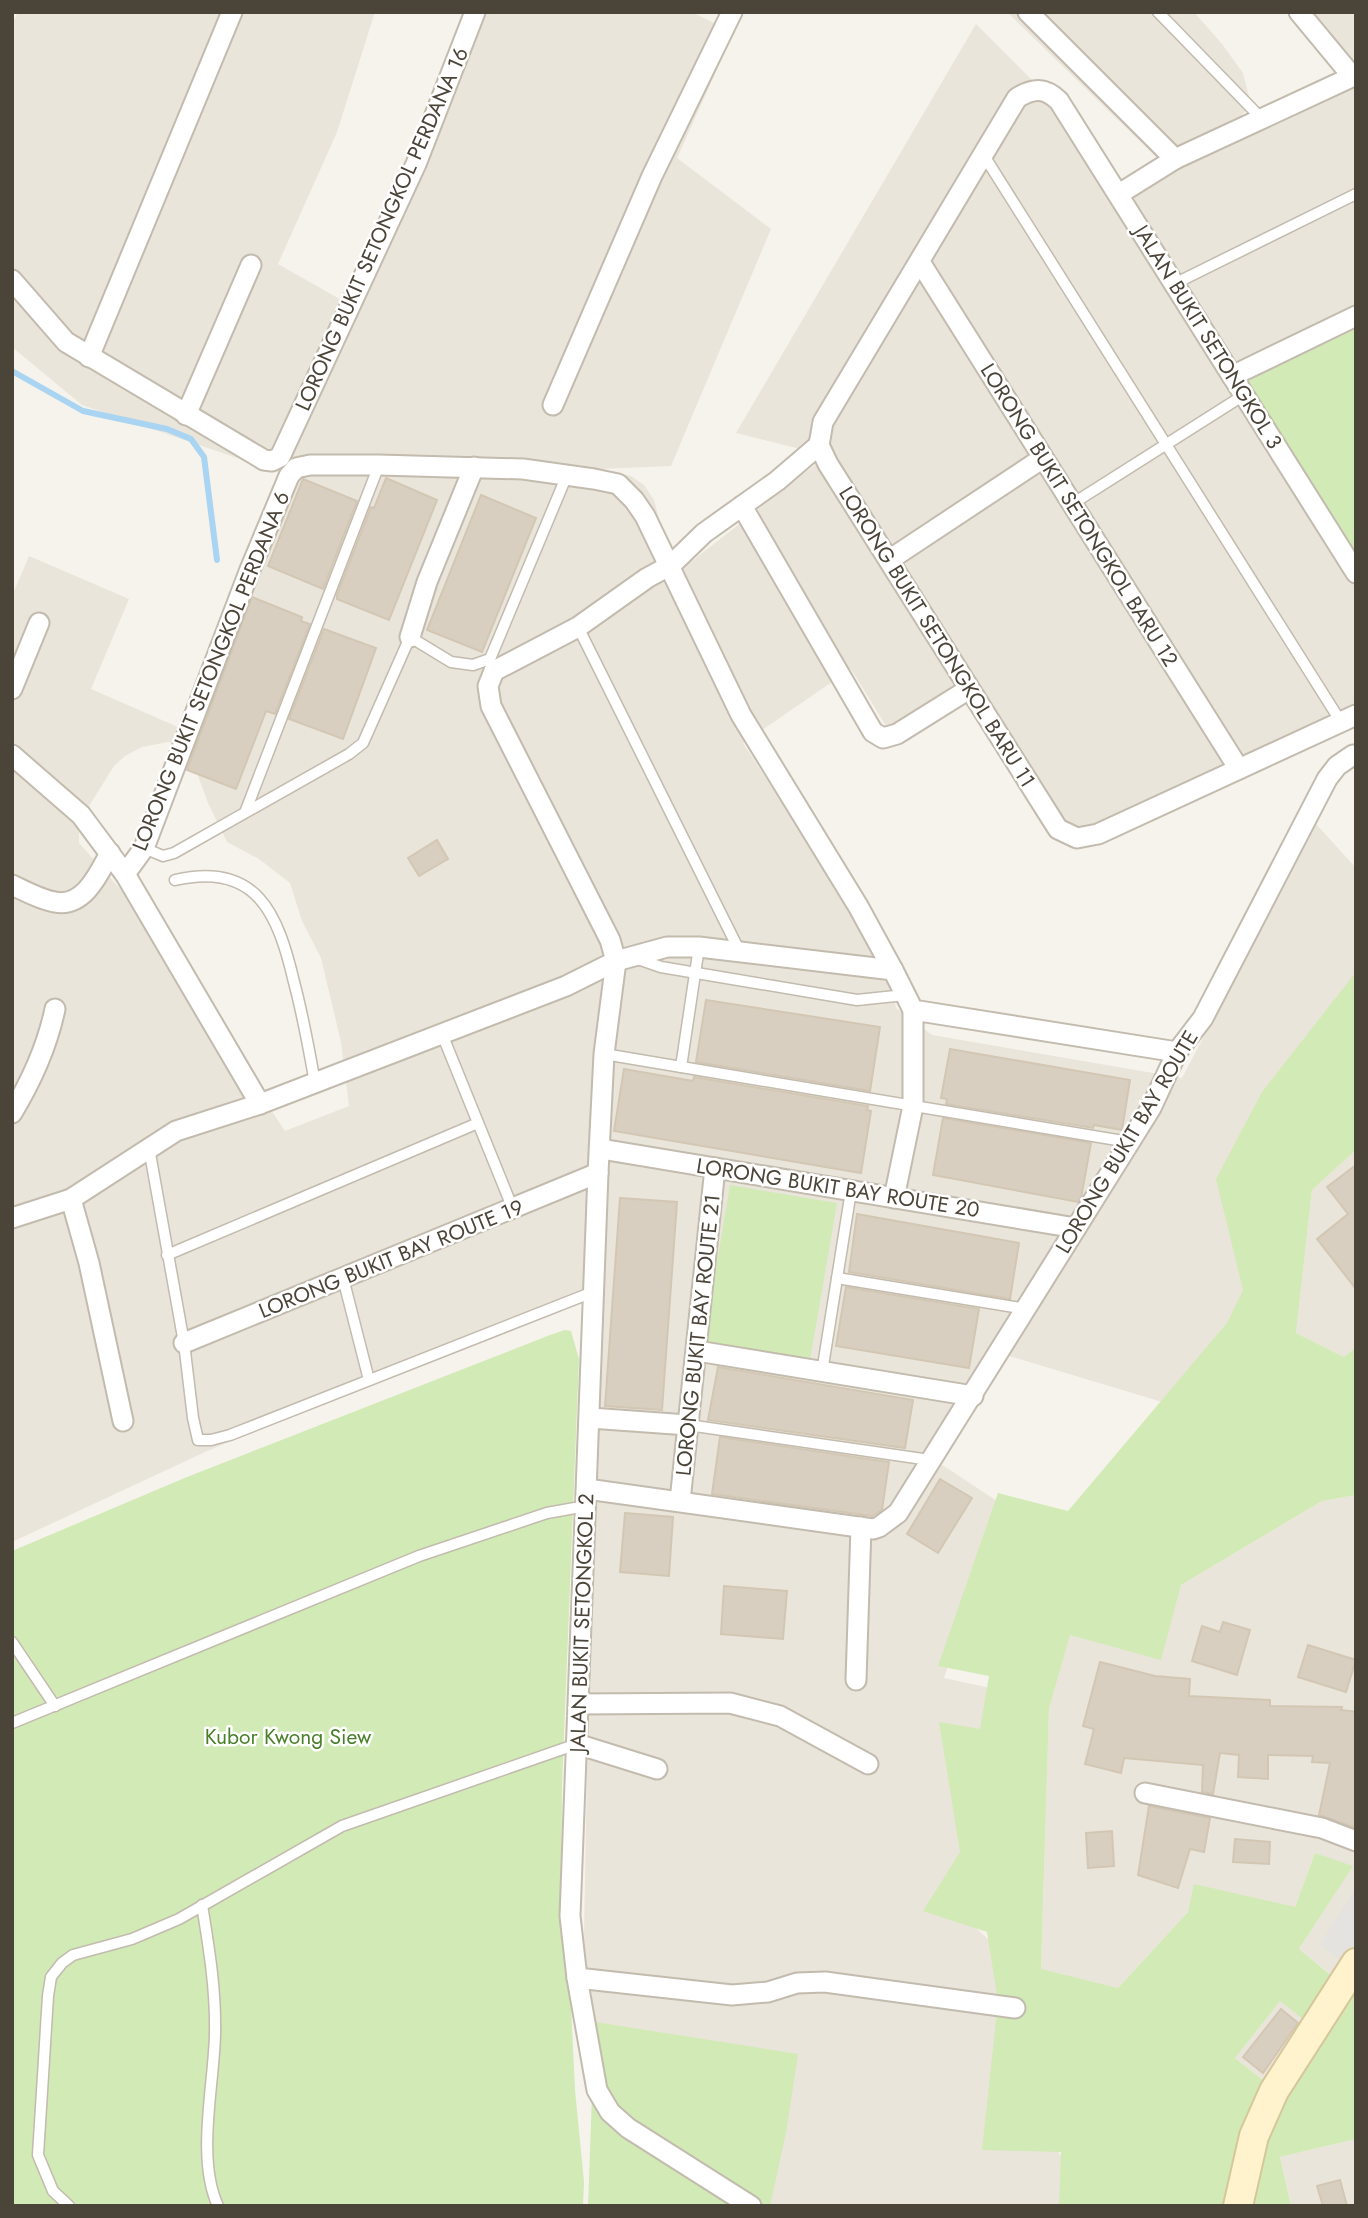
<svg xmlns="http://www.w3.org/2000/svg" width="1368" height="2218" font-family="Jost,sans-serif">
<style>
.residential{fill:#eae5da;fill-rule:evenodd}
.green{fill:#d2eab5;fill-rule:evenodd}
.parking{fill:#e5e3e0}
.lines{fill:none;stroke-linecap:round;stroke-linejoin:round}
.stream{stroke:#a9d4f2;stroke-width:6}
.building{fill:#d8cfc1;stroke:#d3c7b4;stroke-width:2}
.lane-casing{stroke:#c2bbae;stroke-width:13}
.street-casing{stroke:#c2bbae;stroke-width:23}
.secondary-casing{stroke:#d6c79b;stroke-width:32}
.lane{stroke:#fff;stroke-width:10}
.street{stroke:#fff;stroke-width:19}
.secondary{stroke:#fff3cd;stroke-width:28}
.labels{text-anchor:middle;stroke-width:5;stroke-linejoin:round;paint-order:stroke}
.street-label{font-size:21px;fill:#4b4439;stroke:#fff}
.park-label{font-size:21px;fill:#4a7f2a;stroke:#fff}
</style>
<rect width="100%" height="100%" fill="#f6f3ec"/>
<g class="residential">
<path d="M18 12H375L337 132 278 264 359 310 451 105 481 12H691L734 32 677 158 771 229 671 466 600 469 631 476 644 485 654 500 674 575 824 458 821 454 736 433 976 24 1062 110 1129 215 1135 197 1151 181 1356 85V724L1080 847 968 688 891 734 851 669 743 743 888 966 896 1008 932 1035 1182 1078 1316 824 1356 868V992L1248 1303 1172 1405 1009 1356 941 1464 1003 1505 944 1678 995 1689 957 1910 993 1944 1017 2079 1066 2165 1065 2206H756L589 2032 584 1934 592 1501 588 1296 537 1308 486 1329 203 1453 12 1542V596L29 556 129 599 91 689 187 731 290 476 82 405 12 347V24ZM168 742 187 746 208 803 227 842 259 859 290 883 302 921 321 958 341 1042 349 1106 285 1131 132 902 79 843V822L114 766 125 756 142 747Z"/>
<path d="M1007 12H1194L1222 44 1243 73 1251 105 1238 119 1185 148 1155 156Z"/>
<path d="M1296 12H1356V78Z"/>
<path d="M1356 1150V1347L1344 1357 1296 1333 1312 1190Z"/>
<path d="M1356 1495V1981L1350 1990 1299 1949 1352 1867 1315 1853 1295 1907 1188 1912 1118 1988 1041 1970 1049 1709 1070 1634 1160 1659 1181 1585 1322 1501Z"/>
<path d="M1280 2000 1309 2024 1264 2081 1235 2058Z"/>
<path d="M1356 2139V2206H1291L1280 2157Z"/>
</g>
<g class="green">
<path d="M1356 329V582L1233 387Z"/>
<path d="M1356 972V1150L1312 1190 1296 1333 1344 1357 1356 1347V1495L1322 1501 1181 1585 1161 1660 1070 1635 1049 1709 1041 1969 1118 1988 1188 1912 1194 1884 1295 1907 1315 1853 1353 1866 1299 1949 1349 1990 1356 1981V2139L1280 2157 1291 2206H1059L1061 2152 982 2150 998 2002 987 1932 923 1911 960 1852 939 1722 980 1729 989 1676 938 1666 998 1493 1068 1511 1227 1323 1243 1290 1216 1179 1262 1092ZM1280 2001 1309 2024 1264 2081 1235 2058Z"/>
<path d="M730 1185 837 1203 810 1360 704 1341Z"/>
<path d="M565 1330 571 1331 579 1359 562 1785 561 1917 570 1985 575 2090 584 2182 583 2206H12V1551L187 1477 550 1335Z"/>
<path d="M583 2020 798 2054 786 2133 770 2206H588L592 2095Z"/>
</g>
<path class="parking" d="M1356 1887V1950L1347 1965 1320 1945Z"/>
<g class="lines">
<path class="stream" d="M12 371 83 411 167 429 191 439 204 457 217 560"/>
</g>
<g class="building">
<path d="M386 478 437 500 389 620 337 599V595L371 507 374 508Z"/>
<path d="M303 479 357 501 323 589 268 566Z"/>
<path d="M481 495 536 518 482 652 427 630Z"/>
<path d="M252 597 302 617 301 621 310 624 275 714 266 711 236 789 187 770Z"/>
<path d="M324 629 376 648 343 739 289 719Z"/>
<path d="M437 840 448 859 419 876 408 858Z"/>
<path d="M706 1000 880 1027 870 1091 696 1062Z"/>
<path d="M950 1049 1130 1080 1122 1130 1094 1125 1093 1128 946 1104 947 1099 941 1098Z"/>
<path d="M624 1069 693 1081 694 1077 868 1106 867 1110 871 1111 861 1173 614 1131Z"/>
<path d="M943 1118 1091 1143 1081 1198 1078 1202 933 1175Z"/>
<path d="M1356 1165V1289L1317 1239 1348 1214 1327 1187Z"/>
<path d="M620 1198 677 1202 662 1410 605 1406Z"/>
<path d="M857 1214 1019 1243 1010 1299 849 1272Z"/>
<path d="M846 1287 979 1309 969 1368 836 1346Z"/>
<path d="M718 1367 913 1400 905 1448 708 1420Z"/>
<path d="M720 1437 889 1462 882 1510 872 1516 712 1494Z"/>
<path d="M940 1479 972 1498 938 1553 907 1534Z"/>
<path d="M625 1513 673 1517 669 1576 620 1572Z"/>
<path d="M724 1586 787 1591 783 1639 721 1634Z"/>
<path d="M1223 1622 1250 1630 1237 1675 1192 1661 1202 1626 1220 1632Z"/>
<path d="M1308 1645 1356 1660 1346 1692 1298 1677Z"/>
<path d="M1100 1662 1155 1676 1190 1679 1189 1696 1270 1700V1706L1342 1707 1341 1710 1356 1712V1828L1319 1815 1330 1763 1312 1762 1313 1756 1268 1755V1779L1238 1777 1239 1755 1220 1753 1213 1794 1202 1792 1203 1765 1124 1758 1121 1773 1085 1764 1094 1729 1083 1726Z"/>
<path d="M1149 1806 1210 1818 1204 1852 1190 1849 1178 1888 1138 1875Z"/>
<path d="M1112 1831 1114 1866 1088 1868 1086 1833Z"/>
<path d="M1235 1839 1270 1842 1269 1864 1233 1862Z"/>
<path d="M1281 2009 1298 2023 1263 2073 1243 2057Z"/>
<path d="M1340 2180 1347 2206H1323L1317 2186Z"/>
</g>
<g class="lines">
<g class="lane-casing">
<g id="lane">
<path d="M1158 12 1262 119"/>
<path d="M983 154 1341 722"/>
<path d="M1174 284 1356 194"/>
<path d="M1072 504 1244 395"/>
<path d="M578 627 739 950"/>
<path d="M246 810 379 465"/>
<path d="M144 848 163 856 174 853 349 754 363 743 410 637 451 662 473 665 490 659 567 475"/>
<path d="M175 880C257 861 278 914 294 982 303 1016 309 1049 315 1083"/>
<path d="M635 958 661 967 857 1000 905 995"/>
<path d="M442 1034 513 1209"/>
<path d="M604 1054 1129 1142"/>
<path d="M681 1067 699 947"/>
<path d="M149 1148 184 1343 193 1418 198 1440H211L230 1435 593 1292"/>
<path d="M167 1255 478 1123"/>
<path d="M343 1278 369 1380"/>
<path d="M837 1278 1026 1309"/>
<path d="M822 1372 851 1191"/>
<path d="M688 1425 930 1460"/>
<path d="M12 1642 55 1706"/>
<path d="M12 1723 419 1556 547 1513 586 1506"/>
<path d="M202 1905C209 1948 216 1990 215 2034 214 2085 196 2159 218 2206"/>
<path d="M69 2206 53 2191 38 2155 48 1996 51 1977 62 1963 73 1955 132 1939 179 1919 342 1826 577 1744"/>
</g>
</g>
<g class="street-casing">
<g id="street">
<path d="M1028 12 1175 159"/>
<path d="M1299 12 1352 76"/>
<path d="M1119 194 1175 159 1356 75"/>
<path d="M920 262 1239 769"/>
<path d="M12 280 66 342 264 460 272 461 280 457 416 164 475 12"/>
<path d="M89 357 232 12"/>
<path d="M1232 376 1356 316"/>
<path d="M553 405 652 176 732 12"/>
<path d="M186 415 251 265"/>
<path d="M742 506 873 732 883 738 897 734 969 689"/>
<path d="M889 560 1043 458"/>
<path d="M1356 573 1059 101C1045 87 1033 88 1017 98L823 422 819 445 828 464 1058 829 1077 838 1098 834 1356 715"/>
<path d="M410 637 427 582 474 467"/>
<path d="M12 689 39 623"/>
<path d="M12 755 81 815 125 874 260 1104"/>
<path d="M125 874 144 848 249 572 289 476 296 468 310 465H379L523 469 594 479 618 484 634 500 645 516 741 715 858 906 893 970"/>
<path d="M12 885C25 891 41 900 55 902 84 908 99 873 110 853"/>
<path d="M12 1113C32 1080 47 1047 55 1009"/>
<path d="M601 1149 1076 1228"/>
<path d="M894 1198 913 1106V1010"/>
<path d="M71 1199 89 1263 123 1421"/>
<path d="M12 1218 71 1199 176 1131 260 1104 566 986 616 961 667 947H699L893 970 913 1010 1177 1052"/>
<path d="M184 1343 598 1173"/>
<path d="M697 1351 973 1396"/>
<path d="M590 1418 688 1425"/>
<path d="M587 1489 873 1529 879 1527 898 1513 1151 1108 1177 1052 1203 1018 1327 779 1337 766 1353 755"/>
<path d="M680 1501 715 1168"/>
<path d="M856 1680 861 1527"/>
<path d="M579 1704 730 1703 780 1716 868 1764"/>
<path d="M577 1744 657 1769"/>
<path d="M1145 1793 1322 1828 1356 1841"/>
<path d="M577 1978 732 1995 768 1992 797 1983 825 1982 1015 2008"/>
<path d="M751 2206 628 2128 610 2112 597 2090 577 1978 570 1916 598 1173 604 1054 616 961 610 940 491 706 488 686 494 671 578 627 647 578 671 565 704 533 777 481 819 445"/>
</g>
</g>
<g class="secondary-casing">
<path id="secondary" d="M1238 2206 1254 2136 1274 2091 1356 1963"/>
</g>
<use href="#lane" class="lane"/>
<use href="#street" class="street"/>
<use href="#secondary" class="secondary"/>
</g>
<g class="labels">
<g class="street-label">
<text transform="translate(382 229) rotate(-66)" y="7">LORONG BUKIT SETONGKOL PERDANA 16</text>
<text transform="translate(1208 337) rotate(58)" y="7">JALAN BUKIT SETONGKOL 3</text>
<text transform="translate(1079 515) rotate(58)" y="7">LORONG BUKIT SETONGKOL BARU 12</text>
<text transform="translate(937 637) rotate(58)" y="7">LORONG BUKIT SETONGKOL BARU 11</text>
<text transform="translate(211 671) rotate(-68)" y="7">LORONG BUKIT SETONGKOL PERDANA 6</text>
<text transform="translate(1127 1142) rotate(-59)" y="7">LORONG BUKIT BAY ROUTE</text>
<text transform="translate(838 1188) rotate(9)" y="7">LORONG BUKIT BAY ROUTE 20</text>
<text transform="translate(391 1259) rotate(-22)" y="7">LORONG BUKIT BAY ROUTE 19</text>
<text transform="translate(698 1335) rotate(-84)" y="7">LORONG BUKIT BAY ROUTE 21</text>
<text transform="translate(582 1623) rotate(-88)" y="7">JALAN BUKIT SETONGKOL 2</text>
</g>
<g class="park-label">
<text x="288" y="1744">Kubor Kwong Siew</text>
</g>
</g>
<rect width="1368" height="2218" fill="none" stroke="#4b4439" stroke-width="28"/>
</svg>
